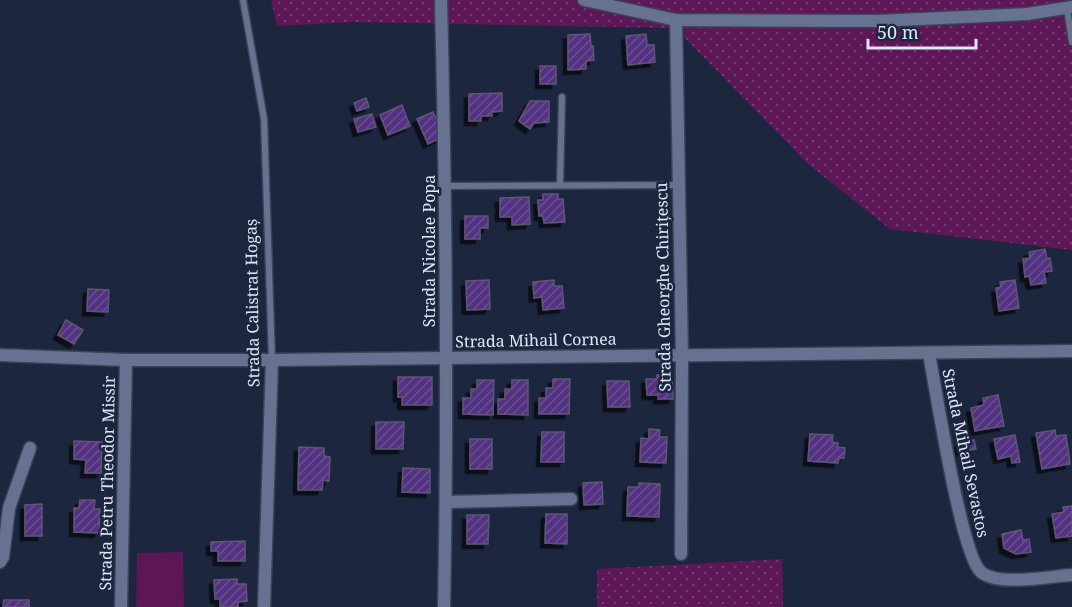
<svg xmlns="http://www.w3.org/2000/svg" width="1072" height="607" font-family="'Noto Serif',serif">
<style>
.grass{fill:url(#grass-dots)}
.green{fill:#5d1757}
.building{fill:url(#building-hatch);stroke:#5f5673;stroke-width:1.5;filter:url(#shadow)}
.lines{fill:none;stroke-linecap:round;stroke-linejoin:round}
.service-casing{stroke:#3a4257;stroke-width:9}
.minor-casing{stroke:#3a4257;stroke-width:15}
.service{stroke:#66728f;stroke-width:6}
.minor{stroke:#66728f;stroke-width:12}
.labels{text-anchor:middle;stroke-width:5;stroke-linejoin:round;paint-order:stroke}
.street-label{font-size:16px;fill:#dfe6f7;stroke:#1c263e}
</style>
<defs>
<pattern id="grass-dots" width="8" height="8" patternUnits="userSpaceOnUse" patternTransform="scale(1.5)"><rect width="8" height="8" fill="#5d1757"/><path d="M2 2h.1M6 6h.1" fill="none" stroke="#743970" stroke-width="1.8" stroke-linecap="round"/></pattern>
<pattern id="building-hatch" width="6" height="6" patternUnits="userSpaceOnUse" patternTransform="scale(1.5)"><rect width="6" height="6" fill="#523282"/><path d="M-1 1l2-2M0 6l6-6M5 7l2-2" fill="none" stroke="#6a5094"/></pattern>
<filter id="shadow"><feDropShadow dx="-4.5" dy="4.5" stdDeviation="0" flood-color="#0009"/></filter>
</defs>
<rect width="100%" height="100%" fill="#1c263e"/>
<g class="grass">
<path d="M271 0H1072V250L890 229 808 164 675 28 353 22 277 26Z"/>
<path d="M782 559 783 607H597V569Z"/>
</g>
<path class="green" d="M183 552 184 607H136L137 553Z"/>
<g class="building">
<path d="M590 34 591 46H593L594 60 586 61V69L568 70V35Z"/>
<path d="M646 34 647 45H654L655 62 628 65 626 36Z"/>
<rect x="540" y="66" width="16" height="18"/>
<path d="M502 93V111L492 112V116H481V121H469V94Z"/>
<path d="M366 98 369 107 357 111 354 103Z"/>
<path d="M530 101H549V122L534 123 530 129 519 121Z"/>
<path d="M402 105 410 126 388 135 380 115Z"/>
<path d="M433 112 444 136 428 144 417 119Z"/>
<path d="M372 114 376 127 358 132 354 119Z"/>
<path d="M543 194H558V199H563L565 222 544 223 543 216H539L538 200H543Z"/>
<path d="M529 197 530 224 512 225V217H500V198Z"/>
<path d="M465 216H488V228H480V239H465Z"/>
<path d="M1045 249 1047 259 1050 258 1052 271 1044 272 1046 283 1031 285 1029 276 1025 277 1023 259 1030 258 1029 252Z"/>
<path d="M489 280 490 309 467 310 466 281Z"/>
<path d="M554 280V286H562L564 308 543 310 542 297 534 298 533 282Z"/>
<path d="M1015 280 1019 308 999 311 996 288 1001 287 1000 282Z"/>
<path d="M88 289 109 290 108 312 87 311Z"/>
<path d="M66 320 83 330 74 344 58 335Z"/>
<path d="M657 375H672L673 399H658V395H647L646 379H657Z"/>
<path d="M398 377H432V405H402V397H398Z"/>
<path d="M553 379H570L569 414H539V398H546V388H553Z"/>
<path d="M477 380H494L493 415 463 414V398H471V389H477Z"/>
<path d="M512 380H528V415L498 414V399H505V389H512Z"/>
<path d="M607 381H629L630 407H608Z"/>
<path d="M998 395 1004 426 975 431 971 408 984 405 983 398Z"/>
<path d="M376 422H404L403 449H376Z"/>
<path d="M649 429 660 430 659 437H667L666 463 640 462 641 438 649 439Z"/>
<path d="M1055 430 1056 436 1066 435 1070 464 1042 469 1036 433Z"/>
<path d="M542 432H564V462H541Z"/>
<path d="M810 434 833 435 832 442 838 443 837 447 845 448 844 458H839L838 463 808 461Z"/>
<path d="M1015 435 1020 462 1012 463 1011 456 998 459 994 439Z"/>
<rect x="470" y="439" width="22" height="30"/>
<path d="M974 440 976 449 961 452 959 443Z"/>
<path d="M74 441 102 442 101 473H85L86 460 74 459Z"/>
<path d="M299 447 324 448V456L330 457 329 481 323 480 322 490H298Z"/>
<path d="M403 468 430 469V493L402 492Z"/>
<path d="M602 482 603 504 584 505 583 483Z"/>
<path d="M639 483 660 484 659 517 627 516 628 487H639Z"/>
<path d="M80 500H95L94 509H100L99 533 74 532V508H79Z"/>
<path d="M42 504V536H25V505Z"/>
<path d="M1072 506V536L1056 538 1052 514 1064 512 1063 507Z"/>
<path d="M546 514H567V544L545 543Z"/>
<path d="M467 515H489L488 544H467Z"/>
<path d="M1021 530 1023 540 1029 539 1031 552 1016 554 1004 548 1002 534Z"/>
<path d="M245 541V561H218V551H211V542Z"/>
<path d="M237 579V584H246L247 601 238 602V607H220V599H215L214 580Z"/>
<path d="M4 600H29V607H3Z"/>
</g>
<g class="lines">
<g class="service-casing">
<g id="service">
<path d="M243 0 264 119 272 360"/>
<path d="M1067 8 1072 42"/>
<path d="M560 185 562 97"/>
<path d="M445 186 678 185"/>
</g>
</g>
<g class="minor-casing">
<g id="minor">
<path d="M441 0C446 202 448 405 444 607"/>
<path d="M584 0 676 20 877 21 1027 14 1072 7"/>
<path d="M676 20 682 356 681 554"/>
<path d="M929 354C936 389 961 555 981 572 999 587 1050 576 1072 575"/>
<path d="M0 355 126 360H272L1072 351"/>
<path d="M446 502 571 499"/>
<path d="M0 562 3 557 9 508 30 448"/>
<path d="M121 607 126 360"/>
<path d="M264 607 272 360"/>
</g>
</g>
<use href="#service" class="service"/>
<use href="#minor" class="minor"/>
</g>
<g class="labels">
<g class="street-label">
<text transform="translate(429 251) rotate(-90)" y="6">Strada Nicolae Popa</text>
<text transform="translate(663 287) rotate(-91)" y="6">Strada Gheorghe Chirițescu</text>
<text transform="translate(252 303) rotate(-91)" y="6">Strada Calistrat Hogaș</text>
<text transform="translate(536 340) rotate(-1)" y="6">Strada Mihail Cornea</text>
<text transform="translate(966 453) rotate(78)" y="6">Strada Mihail Sevastos</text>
<text transform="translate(107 483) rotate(-89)" y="6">Strada Petru Theodor Missir</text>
</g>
</g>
<path d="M868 39v9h108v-9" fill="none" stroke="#dfe6f7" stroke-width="3"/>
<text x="877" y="39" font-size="18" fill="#dfe6f7" stroke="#1c263e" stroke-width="4.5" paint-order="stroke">50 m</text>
</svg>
